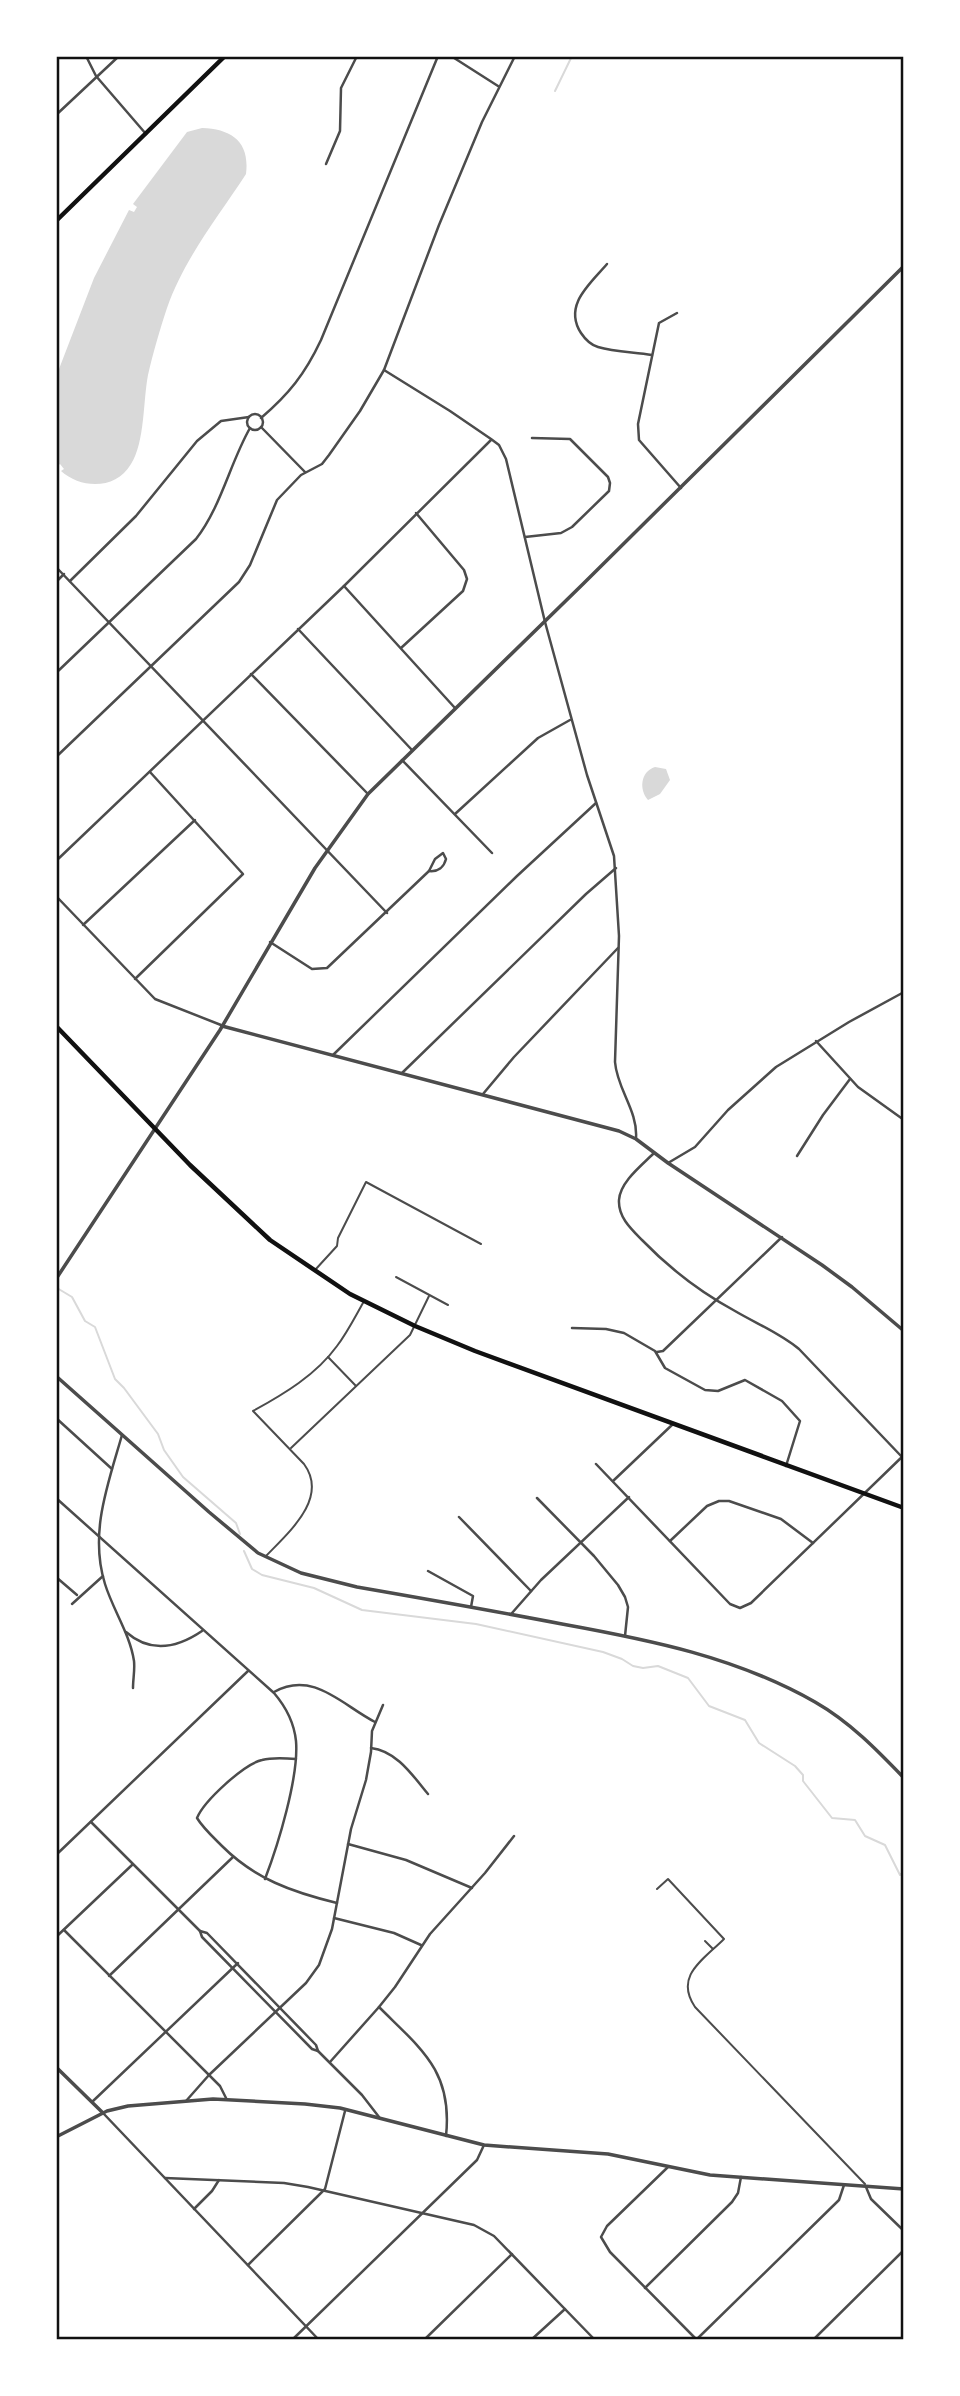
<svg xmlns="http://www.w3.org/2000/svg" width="960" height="2396" font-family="Raleway,sans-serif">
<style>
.water{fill:#d9d9d9}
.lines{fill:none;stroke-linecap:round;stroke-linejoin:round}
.stream{stroke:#d9d9d9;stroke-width:2}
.service{stroke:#4c4c4c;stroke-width:2}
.minor{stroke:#4c4c4c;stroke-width:2.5}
.tertiary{stroke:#4c4c4c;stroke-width:3.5}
.secondary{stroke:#111;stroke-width:4.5}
.neatline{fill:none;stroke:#111;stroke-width:2.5}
</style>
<rect width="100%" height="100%" fill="#fff"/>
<g class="water">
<path d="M202 128C232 129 250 142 246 174 218 217 184 259 167 308 160 329 153 353 148 375 143 401 145 442 131 464 116 490 81 489 61 471L64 469 60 464 56 467V379L59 369 94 278 129 210 134 212 137 207 133 204 187 132Z"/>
<path d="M655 767 666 769 670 780 660 794 648 800C639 790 640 772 655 767Z"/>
</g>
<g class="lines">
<g class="stream">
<path d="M555 91 572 56"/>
<path d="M57 1288 72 1297 85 1321 95 1327 115 1379 124 1388 158 1434 164 1450 183 1477 236 1523 240 1534"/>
<path d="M244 1551 252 1569 262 1575 314 1588 362 1610 476 1624 603 1652 622 1659 633 1666 643 1668 658 1666 688 1678 709 1706 745 1720 759 1743 795 1766 803 1775V1781L832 1818 855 1820 865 1836 885 1845 900 1875 904 1871"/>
</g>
<g class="service">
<path d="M315 1270 337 1246 338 1238 366 1182 481 1244"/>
<path d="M396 1277 448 1305"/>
<path d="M328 1357 356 1386"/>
<path d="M291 1448 410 1335 429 1296"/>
<path d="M266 1556C289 1532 329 1498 304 1464L253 1411C284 1394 316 1375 337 1346 347 1333 355 1317 363 1303"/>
<path d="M657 1889 668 1879 724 1939C703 1960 674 1976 695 2007L865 2184"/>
<path d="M705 1941 713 1949"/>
</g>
<g class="minor">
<path d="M86 56 96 76 146 134"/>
<path d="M451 56 498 86"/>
<path d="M56 115 119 56"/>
<path d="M326 164 340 131 341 88 357 56"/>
<path d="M607 264C590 284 563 305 581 333 585 339 591 345 598 347 615 352 634 352 652 355"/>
<path d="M677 313 659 323 638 424 639 440 681 488"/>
<path d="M384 370 450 411 491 439 499 445 506 459 545 622 587 775 614 856 619 936 615 1062C617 1089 638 1111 636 1138"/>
<circle cx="255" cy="422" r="8"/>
<path d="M261 418C289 394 305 374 321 340L438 56"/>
<path d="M261 427 305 472"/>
<path d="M525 537 561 533 572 527 609 491 610 483 608 477 570 439 532 438"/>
<path d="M56 567 387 913"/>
<path d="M70 581 136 516 197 441 221 421 249 417"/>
<path d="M56 582 64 574"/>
<path d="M344 586 455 708"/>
<path d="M298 629 412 750"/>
<path d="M401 648 463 591 467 579 464 570 416 513"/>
<path d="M56 673 196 539C221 507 230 463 250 428"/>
<path d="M251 674 368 794"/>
<path d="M56 757 239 582 250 565 277 500 301 475 322 464 329 455 360 411 384 370 439 225 482 122 515 56"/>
<path d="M402 760 492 853"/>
<path d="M455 814 538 738 570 720"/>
<path d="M443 853 446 859C444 867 438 872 429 871L435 859Z"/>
<path d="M56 861 344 586 491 440"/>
<path d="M56 896 155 999 221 1025"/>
<path d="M83 925 195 820"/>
<path d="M270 942 312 969 327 968 429 871"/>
<path d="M135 979 243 874 150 772"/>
<path d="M816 1041 858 1087 904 1120"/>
<path d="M333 1055 517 876 596 803"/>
<path d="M402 1073 586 894 616 868"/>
<path d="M483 1094 514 1057 618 948"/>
<path d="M654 1153C642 1165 620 1182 619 1200 618 1217 631 1229 642 1240 670 1269 700 1292 735 1311 757 1324 780 1333 799 1349L902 1457"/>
<path d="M797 1156 823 1115 850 1079"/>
<path d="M668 1163 695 1147 728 1110 776 1067 849 1022 904 992"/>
<path d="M572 1328 606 1329 624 1333 655 1351 665 1368 705 1390 718 1391 745 1380 782 1401 800 1421 786 1466"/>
<path d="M657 1352 663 1351 782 1237"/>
<path d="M56 1418 112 1469"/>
<path d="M122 1435C108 1484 89 1533 105 1584 113 1610 130 1634 134 1661 135 1670 133 1679 133 1688"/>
<path d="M596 1464 730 1604 740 1608 751 1603 904 1455"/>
<path d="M613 1481 673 1424"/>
<path d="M56 1498 274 1693C286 1707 294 1722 296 1741 299 1777 278 1845 265 1879"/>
<path d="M537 1498 594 1556 618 1585 625 1597 628 1607 625 1636"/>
<path d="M459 1517 531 1591"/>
<path d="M670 1541 707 1506 719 1501H729L781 1519 813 1543"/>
<path d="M428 1571 473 1596 471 1607"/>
<path d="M56 1577 77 1595"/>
<path d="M72 1604 103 1576"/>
<path d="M512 1613 541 1580 629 1497"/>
<path d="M126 1632C151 1654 177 1648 202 1631"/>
<path d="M274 1692C313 1670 342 1705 375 1722"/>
<path d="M371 1748C397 1751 413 1776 428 1794"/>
<path d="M296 1759C285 1758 273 1757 262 1760 244 1764 204 1801 197 1818 203 1828 213 1837 222 1846 255 1879 292 1892 337 1903"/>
<path d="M91 1822 200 1931 202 1937 312 2049 318 2051"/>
<path d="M348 1844 406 1860 472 1888"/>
<path d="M56 1855 248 1671"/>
<path d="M334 1918 394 1933 421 1945"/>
<path d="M64 1930 220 2086 226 2098"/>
<path d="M200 1931 207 1933 316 2045 318 2051 362 2095 379 2117"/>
<path d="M56 1937 132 1865"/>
<path d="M109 1976 233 1857"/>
<path d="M379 2007C421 2049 453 2071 446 2136"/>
<path d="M330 2062 379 2007 395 1987 430 1934 485 1873 514 1836"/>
<path d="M186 2101 209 2075 306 1983 319 1965 332 1929 351 1829 366 1780 371 1752 372 1731 383 1705"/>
<path d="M92 2102 238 1963"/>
<path d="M103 2113 319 2340"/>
<path d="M668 2167 607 2226 601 2237 610 2252 697 2340"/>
<path d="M165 2178 284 2183 308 2187 474 2225 494 2236 595 2340"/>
<path d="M866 2187 871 2199 904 2231"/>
<path d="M194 2209 212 2191 219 2180"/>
<path d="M248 2265 325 2189 345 2111"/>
<path d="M645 2288 732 2202 738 2193 741 2177"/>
<path d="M292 2340 477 2160 484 2145"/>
<path d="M424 2340 512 2254"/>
<path d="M531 2340 565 2309"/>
<path d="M696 2340 839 2200 844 2185"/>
<path d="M813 2340 904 2250"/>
</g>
<g class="tertiary">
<path d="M222 1026 619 1131 636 1139 668 1163 822 1265 852 1287 904 1331"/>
<path d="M56 1279 220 1030 315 868 368 794 583 584 904 266"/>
<path d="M56 1376 209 1512 258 1553 301 1573 357 1587C426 1599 494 1611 562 1624 650 1640 736 1657 815 1702 850 1722 877 1750 904 1778"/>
<path d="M56 2067 102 2112"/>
<path d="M56 2137 107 2111 128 2106 213 2099 305 2104 340 2108 484 2145 608 2154 710 2175 904 2189"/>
</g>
<g class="secondary">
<path d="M56 221 225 56"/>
<path d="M56 1026 190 1165 270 1240 350 1294 415 1326 475 1351 904 1508"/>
</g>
</g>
<rect width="960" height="2396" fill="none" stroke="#ffffff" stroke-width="116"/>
<rect x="58" y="58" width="844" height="2280" class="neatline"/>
</svg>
